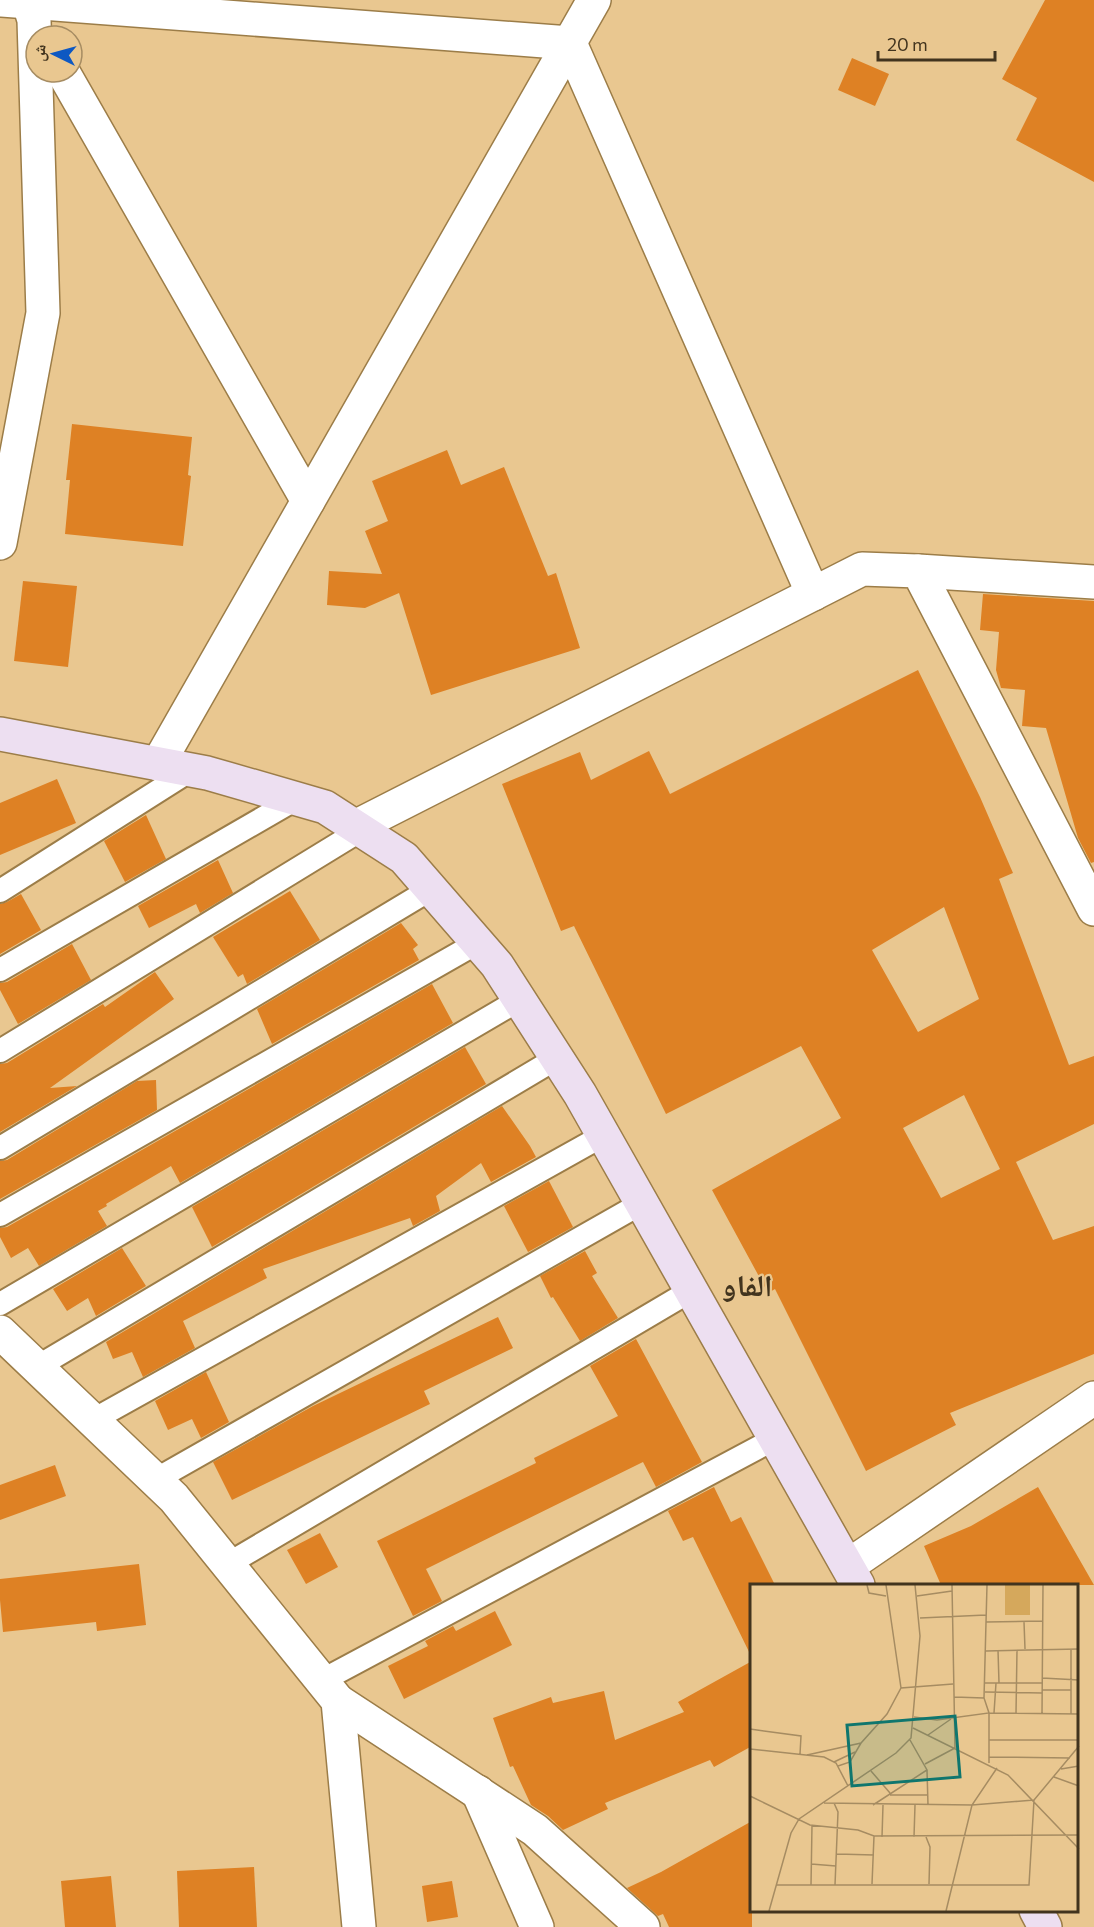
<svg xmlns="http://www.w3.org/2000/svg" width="1094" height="1927" font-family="Commissioner,'Noto Naskh Arabic',sans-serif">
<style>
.building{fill:#de8124;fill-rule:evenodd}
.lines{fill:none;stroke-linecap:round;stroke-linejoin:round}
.lane-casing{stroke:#9c7d48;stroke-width:26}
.street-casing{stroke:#9c7d48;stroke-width:36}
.secondary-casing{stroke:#9c7d48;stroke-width:36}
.lane{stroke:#fff;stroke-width:22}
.street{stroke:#fff;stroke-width:33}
.secondary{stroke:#eddff1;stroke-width:33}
.labels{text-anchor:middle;stroke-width:4.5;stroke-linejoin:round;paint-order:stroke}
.town-label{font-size:30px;font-weight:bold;fill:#42341e;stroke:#e9c790}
.inset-road{fill:none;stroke:#a68c62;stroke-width:1.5}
.view{fill:#0f766e;fill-opacity:0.15;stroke:#0f766e;stroke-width:3}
.inset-edge{fill:none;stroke:#42341e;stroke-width:3}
</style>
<rect width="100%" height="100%" fill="#e9c790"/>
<g class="building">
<path d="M1045 0H1094V182L1016 140 1037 98 1002 79Z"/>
<path d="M852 58 889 74 875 106 838 90Z"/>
<path d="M72 424 192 437 188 475 191 476 183 546 65 534 70 480H66Z"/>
<path d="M447 450 461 485 504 467 548 576 556 573 580 648 431 695 399 593 365 608 327 605 329 571 382 574 365 531 388 521 372 481Z"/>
<path d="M23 581 77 586 68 667 14 661Z"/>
<path d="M983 594 1094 601V862L1091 863 1078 838 1046 728 1022 726 1025 690 1001 688 996 670 999 632 980 630Z"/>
<path d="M918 670 980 797 1013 873 999 879 1069 1065 1094 1056V1124L1016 1162 1053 1240 1094 1226V1354L950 1413 956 1425 866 1471 775 1289 768 1293 712 1190 841 1118 801 1046 666 1114 574 926 561 931 502 784 580 752 591 780 649 751 670 794ZM944 907 979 999 918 1032 872 950ZM964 1095 1000 1169 941 1198 903 1128Z"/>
<path d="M57 779 76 823 0 855V803Z"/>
<path d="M146 815 166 859 125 882 104 841Z"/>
<path d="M218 860 233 893 200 913 196 904 149 928 138 906Z"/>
<path d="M290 891 320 940 247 984 243 974 238 977 213 937Z"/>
<path d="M21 894 41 930 0 954V904L7 902Z"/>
<path d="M401 923 418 945 413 949 419 960 272 1044 257 1009Z"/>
<path d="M72 944 91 980 18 1024 0 990V983L7 982Z"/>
<path d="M155 972 174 999 50 1088 77 1086 0 1132V1064L7 1063 103 1004 105 1007Z"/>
<path d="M432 984 453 1023 180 1183 171 1166 106 1204 107 1206 98 1211 107 1226 39 1266 28 1248 11 1258 0 1237V1228L7 1227Z"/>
<path d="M465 1047 486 1084 212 1247 192 1207Z"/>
<path d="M156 1080 157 1110 0 1199V1161L7 1160 137 1081Z"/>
<path d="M502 1106 530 1146 536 1157 491 1182 481 1163 436 1196 440 1211 413 1226 410 1218 263 1269 267 1278 183 1321 195 1348 143 1377 132 1352 113 1359 106 1342Z"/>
<path d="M549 1181 573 1227 528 1252 504 1206Z"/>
<path d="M122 1248 146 1286 96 1316 88 1298 67 1311 53 1289Z"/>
<path d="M585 1251 597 1273 592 1276 618 1318 580 1341 553 1297 551 1298 540 1276Z"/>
<path d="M498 1317 513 1348 424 1391 430 1404 232 1500 213 1462 313 1406Z"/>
<path d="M636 1339 702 1462 656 1487 643 1462 426 1569 442 1601 413 1616 377 1541 536 1463 534 1458 618 1416 590 1366Z"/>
<path d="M206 1372 229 1422 201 1438 192 1419 168 1430 155 1401Z"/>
<path d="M55 1465 66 1496 0 1520V1485Z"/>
<path d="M714 1487 731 1522 741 1517 775 1585H752V1658L693 1537 683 1541 668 1511Z"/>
<path d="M1038 1487 1094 1585H941L924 1546 971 1526Z"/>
<path d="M320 1533 338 1567 306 1584 287 1550Z"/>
<path d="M139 1564 146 1625 97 1631 96 1622 3 1632 0 1600V1579Z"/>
<path d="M495 1611 512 1645 404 1699 388 1666 428 1646 425 1641 453 1626 456 1631Z"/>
<path d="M752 1661V1746L714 1767 710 1760 605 1803 608 1809 563 1830 548 1816 531 1805 513 1766 510 1767 493 1718 551 1697 553 1703 604 1691 615 1740 684 1712 678 1702Z"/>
<path d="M752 1821V1927H669L663 1914 658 1916 627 1888 661 1872Z"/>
<path d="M254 1867 257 1927H179L177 1871Z"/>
<path d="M111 1876 116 1927H65L61 1881Z"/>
<path d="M452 1881 458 1917 427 1922 422 1886Z"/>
</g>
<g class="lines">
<g class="lane-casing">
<g id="lane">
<path d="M0 891 191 770"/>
<path d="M0 970 296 799"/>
<path d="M0 1051 361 830"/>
<path d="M0 1148 431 889"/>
<path d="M0 1215 477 943"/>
<path d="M0 1304 519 1000"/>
<path d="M37 1367 557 1058"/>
<path d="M93 1420 604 1135"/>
<path d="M155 1480 642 1203"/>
<path d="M228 1564 692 1290"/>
<path d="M321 1681 776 1438"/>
</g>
</g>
<g class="street-casing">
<g id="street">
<path d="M2 0 570 43 813 594"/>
<path d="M63 72 308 501"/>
<path d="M0 543 43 313 34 20 28 0"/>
<path d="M918 571 1094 582"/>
<path d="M158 764 594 0"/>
<path d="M355 827 862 569 918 571 1094 909"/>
<path d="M0 1332 174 1498 338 1701 359 1927"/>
<path d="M848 1566 1094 1398"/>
<path d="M338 1701 535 1830 643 1927"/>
<path d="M478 1792 537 1927"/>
</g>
</g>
<g class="secondary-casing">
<g id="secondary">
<path d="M0 734 207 773 325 807 404 858 497 965 580 1094 858 1585"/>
<path d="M1036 1910 1045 1927"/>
</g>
</g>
<use href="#lane" class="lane"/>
<use href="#street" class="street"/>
<use href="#secondary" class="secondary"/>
</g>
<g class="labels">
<g class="town-label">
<text x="747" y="1296">الفاو</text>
</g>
</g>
<g transform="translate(750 1584)">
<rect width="328" height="328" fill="#e9c790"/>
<path d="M255 1H280V31H255Z" fill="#d5a85c"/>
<path class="inset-road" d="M117 1 119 9 136 12M136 1 151 104M167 12 202 7M170 34 236 31M236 38 292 37M274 38 275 65M321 65V130M248 66 249 99M236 67 329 65M292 94 329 96M235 99H292M292 106H321M235 108 292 109M204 113 234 114M244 129 246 99M266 129 267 66M292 130 293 1M164 133 187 136 239 129 234 114 237 1M163 144 258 191 329 265M0 145 51 152 50 170M178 151 201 135M239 156H329M0 165 74 173 86 179 98 202M57 171 111 159 137 130 151 104 203 100M239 173 320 174M84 178 105 168M239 179V129L329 130M175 180 205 164 202 1M88 182 100 178 111 159M311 185 329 182M177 186 178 221M121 187 140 209M304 193 329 202M140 211H178M0 212 60 241 108 246 124 252 329 251M74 219 222 221 284 216M84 219 88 228 85 301M123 221 177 186 160 156M132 253 133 221M164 253 165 221M176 253 180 263 179 300M87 270 124 271M61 280 86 282M122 300 124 252M26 301H279L284 216 329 162M61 301 62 241M19 327 41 249 49 235 146 169 161 154 170 52 165 1M196 327 222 221 247 184"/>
<path class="view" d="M205 132 210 193 102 202 97 141Z"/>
<rect width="328" height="328" class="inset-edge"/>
</g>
<g transform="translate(54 54) rotate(275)"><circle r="28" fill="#e9c790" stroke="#a68c62" stroke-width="1.5"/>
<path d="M0-4.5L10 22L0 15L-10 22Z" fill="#0e58c2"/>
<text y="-9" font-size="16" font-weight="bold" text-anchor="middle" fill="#42341e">ش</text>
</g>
<path d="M878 51v9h117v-9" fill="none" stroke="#42341e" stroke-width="3"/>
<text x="887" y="51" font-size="18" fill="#42341e" stroke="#e9c790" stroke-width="4.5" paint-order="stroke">20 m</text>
</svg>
